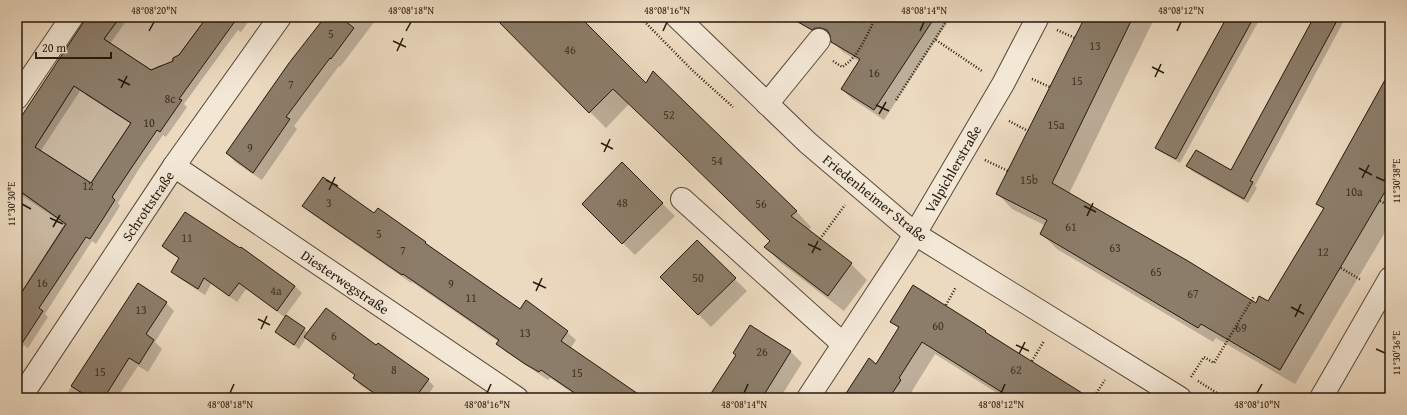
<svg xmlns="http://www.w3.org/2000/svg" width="1407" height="415" font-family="'Gentium Book Plus',serif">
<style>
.green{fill:#cab9a2;stroke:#776958}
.shadow{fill:#0003;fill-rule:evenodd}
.building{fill:#8c7d6a;stroke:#24190d;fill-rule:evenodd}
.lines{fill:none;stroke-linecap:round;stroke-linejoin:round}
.minor-casing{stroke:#56493a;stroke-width:24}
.path{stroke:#24190d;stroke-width:2.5;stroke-dasharray:1 2;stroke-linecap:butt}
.minor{stroke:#f3e7d6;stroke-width:22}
.ticks{fill:none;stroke:#24190d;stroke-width:1.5}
.labels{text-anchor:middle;stroke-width:4;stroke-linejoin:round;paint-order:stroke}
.number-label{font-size:12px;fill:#3e3224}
.street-label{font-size:14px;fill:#24190d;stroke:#f3e7d6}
.neatline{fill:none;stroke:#24190d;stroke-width:1.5}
.ticks-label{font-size:10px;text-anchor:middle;fill:#24190d}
</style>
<rect width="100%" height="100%" fill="#ecdac0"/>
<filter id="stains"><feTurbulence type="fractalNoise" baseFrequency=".005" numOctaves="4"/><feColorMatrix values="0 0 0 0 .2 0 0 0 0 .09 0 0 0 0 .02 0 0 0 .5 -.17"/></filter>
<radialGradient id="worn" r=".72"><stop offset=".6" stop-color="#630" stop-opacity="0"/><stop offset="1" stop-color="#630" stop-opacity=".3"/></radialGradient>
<g class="green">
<path d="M120 17H207L179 55 173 58 172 65 160 66 151 70 104 39Z"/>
<path d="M79 78 86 94 120 116H136L91 183 35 147Z"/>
<path d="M17 189 66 223 19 296 17 294Z"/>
</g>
<g class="shadow">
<path d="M89 17H129L110 44 151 71 174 61 180 56 208 17H252L241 32 238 30 184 104 187 107 166 137 163 135 139 169 118 203 120 206 96 244 92 241 45 314 48 317 28 348 24 345 17 356V296L20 297 66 225 18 193 17 194V124ZM80 91 131 124 91 185 40 152Z"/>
<path d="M326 17H378L340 67 339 66 294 126 297 129 262 180 235 162 227 153Z"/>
<path d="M495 17H579L646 84 796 211 811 227 808 231 851 264 867 280 844 311 781 263 766 247 771 241 697 168 629 104 606 128Z"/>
<path d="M814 17H951L884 120 852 99 842 89 860 62 843 52 832 41V37H818L808 27Z"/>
<path d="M1086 17H1155L1069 194 1256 304 1268 303 1324 210 1317 203 1390 73V224L1295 384 1216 338 1213 342 1057 249 1042 234 1046 226 1012 209 998 194Z"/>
<path d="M1228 17H1261L1180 163 1161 152 1156 148Z"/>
<path d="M1315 17H1346L1255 186 1257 188 1248 203 1192 171 1188 166 1231 171Z"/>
<path d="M622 164 675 216 635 255 583 204Z"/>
<path d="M304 206 374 214 425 242 431 248 521 310 567 332 576 340 570 349 644 398H580L550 378 548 380 506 352 497 344 499 342 412 282 411 283 312 214Z"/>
<path d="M697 242 747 291 711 327 662 277Z"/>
<path d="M163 246 240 250 242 248 295 286 302 293 285 316 309 333 377 346 428 380 434 386 426 398H379L360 385 354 378 356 376 312 344 306 338 299 349 281 336 276 332 286 318 246 289 237 302 211 284 205 295 179 278 172 272 180 259 170 253Z"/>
<path d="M138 285 166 303 174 311 155 342 162 349 148 372 138 366 117 398H64Z"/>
<path d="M914 286 1089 398H1005L935 354 912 391 913 393 910 398H846L877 365 899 329 892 322Z"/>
<path d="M790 351 802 363 780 398H709L737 355Z"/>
<path d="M1390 380V398H1380Z"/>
</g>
<g class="building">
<path d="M87 17H120L104 39 151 70 173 61V58L179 55 207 17H238L179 99 182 100 160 132 157 130 134 164 112 197 115 200 90 239 86 237 39 308 43 311 17 351V294L20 295 66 224 17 189V123ZM74 86 131 123 91 183 35 147Z"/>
<path d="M325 17H340L354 28 331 59 330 58 286 117 290 119 253 173 226 153 289 63Z"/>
<path d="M494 17H580L646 83 653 71 797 211 791 216 852 263 828 296 764 247 770 241 680 153 613 89 589 113Z"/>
<path d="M789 17H935L874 110 841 89 860 59 831 42 830 35 827 30 821 28H815L812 30Z"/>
<path d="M1085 17H1133L1052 183 1188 261 1256 303 1259 296 1268 301 1324 208 1316 204 1390 71V183L1280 370 1201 324 1198 328 1040 234 1047 220 996 194Z"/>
<path d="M1227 17H1254L1176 159 1155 148Z"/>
<path d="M1314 17H1339L1250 181 1253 182 1244 199 1186 166 1196 150 1231 170Z"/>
<path d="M622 162 663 203 622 244 582 204Z"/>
<path d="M323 177 374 213 378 208 426 242 425 243 520 309 526 300 568 331 561 341 644 398H582L541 370 539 372 525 364 496 344 499 340 403 274 402 275 302 206Z"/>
<path d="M185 212 240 248 241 247 295 286 277 311 239 283 229 296 204 278 198 289 171 272 179 258 162 246Z"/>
<path d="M697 240 736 278 698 315 660 277Z"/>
<path d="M138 283 167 302 146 334 154 340 139 364 129 358 104 398H90L71 386Z"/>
<path d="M913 285 986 331 985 332 1090 398H1011L922 342 899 378 901 380 889 398H843L869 358 876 364 899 327 890 322Z"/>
<path d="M326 308 376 345 378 343 429 379 415 398H381L353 378 355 375 304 337Z"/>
<path d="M286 315 305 328 294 345 275 332Z"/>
<path d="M750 325 791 351 762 398H708L736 355 733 353Z"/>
</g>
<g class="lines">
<g class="minor-casing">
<g id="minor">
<path d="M677 17 808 143 915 234 1180 398"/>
<path d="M17 98 72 17"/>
<path d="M767 104 819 40"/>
<path d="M174 166 517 398"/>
<path d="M682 199 843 344"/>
<path d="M20 398 174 166 280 17"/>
<path d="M808 398 906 249 1003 84 1038 17"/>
<path d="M1321 398 1390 278"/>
</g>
</g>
<g class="path">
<path d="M640 17 692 70 733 107"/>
<path d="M1057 30 1075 38"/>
<path d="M936 40 982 71"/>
<path d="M833 61 842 67C859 57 867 34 876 17"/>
<path d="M1032 79 1050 87"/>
<path d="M896 100 949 17"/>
<path d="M1009 121 1028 131"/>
<path d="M985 160 1008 171"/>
<path d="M1380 201 1390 206"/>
<path d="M820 239 845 205"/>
<path d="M1341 268 1361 280"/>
<path d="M946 305 956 287"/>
<path d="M1032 361 1044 341"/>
<path d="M1191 377 1204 357 1214 363 1254 296"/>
<path d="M1198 381 1225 398"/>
<path d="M1093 398 1105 380"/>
</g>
<use href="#minor" class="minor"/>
</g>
<path class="ticks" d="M149 31 154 22M406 31 411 22M663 31 667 22M920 31 924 22M1177 31 1181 22M393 41 406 47M397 51 403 38M1152 67 1164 73M1155 77 1161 64M118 79 130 85M121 88 127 76M876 105 889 111M879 114 886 102M601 143 613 149M604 152 610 139M1359 168 1372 175M1376 177 1385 181M1362 178 1369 165M326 180 338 186M329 190 335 177M22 204 31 209M1084 206 1096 212M1087 216 1093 203M50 218 63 224M53 227 60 215M808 244 821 250M812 253 818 241M533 282 546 288M536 291 542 278M1291 307 1304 314M1295 317 1301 304M258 319 270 325M261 329 267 316M1016 345 1029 351M1376 349 1385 353M1019 354 1025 342M230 393 234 384M487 393 491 384M744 393 748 384M1001 393 1005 384M1257 393 1262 384"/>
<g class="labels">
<g class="number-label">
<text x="331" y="38">5</text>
<text x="1095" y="50">13</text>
<text x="570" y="54">46</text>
<text x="874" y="77">16</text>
<text x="1077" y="85">15</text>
<text x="291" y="89">7</text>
<text x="170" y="103">8c</text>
<text x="669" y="119">52</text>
<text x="149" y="127">10</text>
<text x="1056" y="129">15a</text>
<text x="250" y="152">9</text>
<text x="717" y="165">54</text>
<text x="1029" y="184">15b</text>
<text x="88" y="190">12</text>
<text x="1354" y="196">10a</text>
<text x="329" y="207">3</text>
<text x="622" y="207">48</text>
<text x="761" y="208">56</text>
<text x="1071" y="231">61</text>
<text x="379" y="238">5</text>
<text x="187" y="242">11</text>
<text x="1115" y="252">63</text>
<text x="403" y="255">7</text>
<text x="1323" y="256">12</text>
<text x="1156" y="276">65</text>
<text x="698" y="282">50</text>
<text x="42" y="287">16</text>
<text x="451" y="288">9</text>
<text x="276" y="295">4a</text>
<text x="1193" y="298">67</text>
<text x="471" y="302">11</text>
<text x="141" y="314">13</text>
<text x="938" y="330">60</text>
<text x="1241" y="332">69</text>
<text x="525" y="337">13</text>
<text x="334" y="340">6</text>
<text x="762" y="356">26</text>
<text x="394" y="374">8</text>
<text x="1016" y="374">62</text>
<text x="100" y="376">15</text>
<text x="577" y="377">15</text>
</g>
<g class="street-label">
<text transform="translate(953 169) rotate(-60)" y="5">Valpichlerstraße</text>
<text transform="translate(875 198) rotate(39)" y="5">Friedenheimer Straße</text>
<text transform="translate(148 206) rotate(-56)" y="5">Schrottstraße</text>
<text transform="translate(345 282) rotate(34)" y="5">Diesterwegstraße</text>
</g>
</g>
<rect width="1407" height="415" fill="none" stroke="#ecdac0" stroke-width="44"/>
<path d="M36 52v6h75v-6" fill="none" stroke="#24190d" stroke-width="2"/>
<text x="42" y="52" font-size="12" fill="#24190d" stroke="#f3e7d6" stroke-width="3" paint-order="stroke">20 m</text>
<rect x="22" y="22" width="1363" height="371" class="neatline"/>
<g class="ticks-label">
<text x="154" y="14">48°08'20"N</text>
<text x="411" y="14">48°08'18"N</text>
<text x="667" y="14">48°08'16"N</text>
<text x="924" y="14">48°08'14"N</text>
<text x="1181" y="14">48°08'12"N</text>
<text transform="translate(1396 181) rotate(-90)" y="4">11°30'38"E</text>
<text transform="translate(11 204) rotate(-90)" y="4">11°30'30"E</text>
<text transform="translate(1396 353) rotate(-90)" y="4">11°30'36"E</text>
<text x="230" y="408">48°08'18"N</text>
<text x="487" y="408">48°08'16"N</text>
<text x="744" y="408">48°08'14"N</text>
<text x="1001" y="408">48°08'12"N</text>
<text x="1257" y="408">48°08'10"N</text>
</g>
<rect width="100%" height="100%" filter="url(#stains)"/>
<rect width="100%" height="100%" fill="url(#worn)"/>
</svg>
